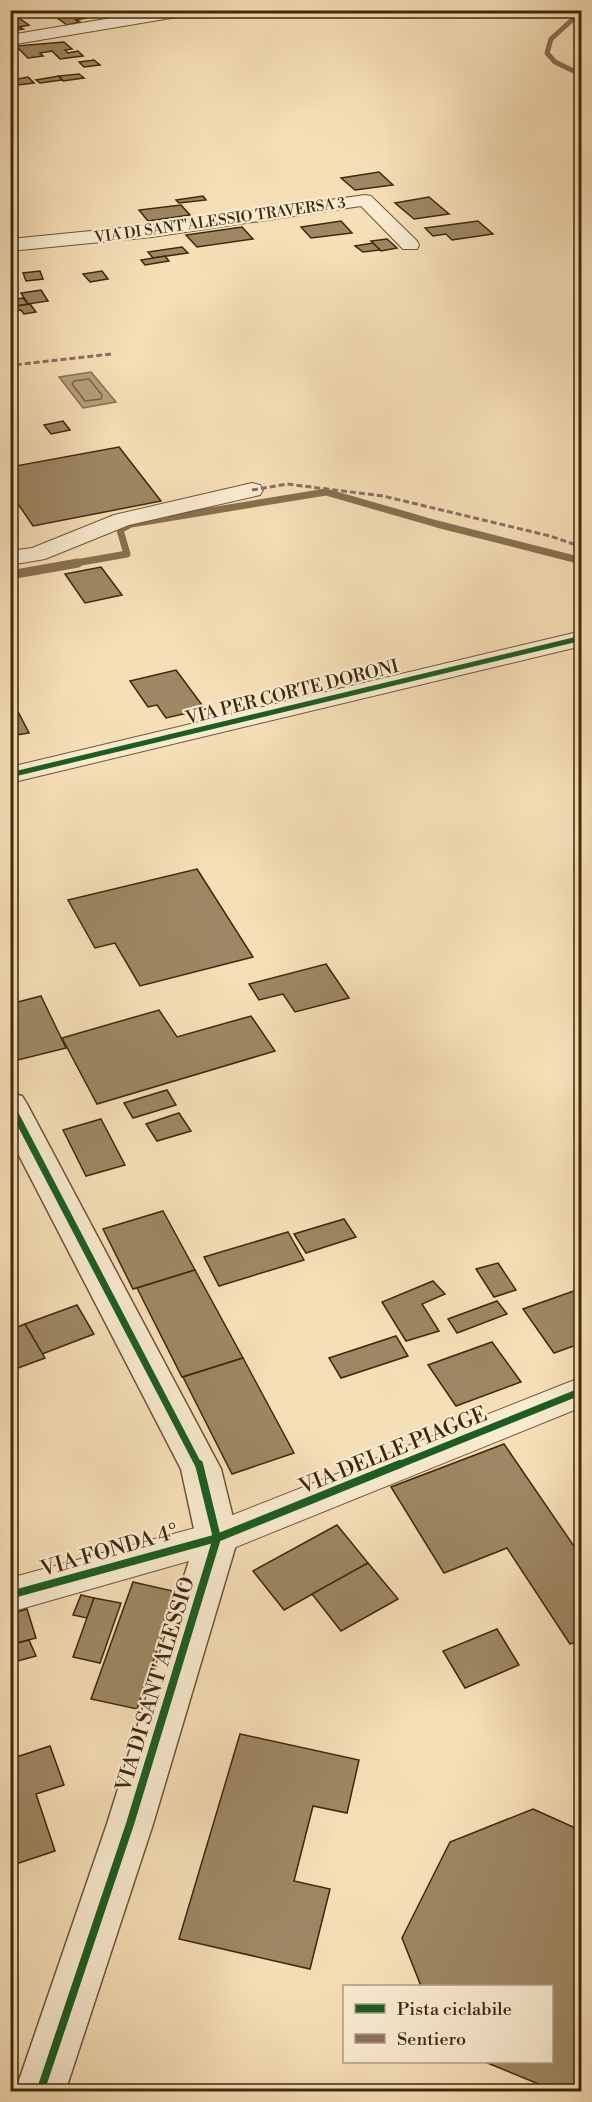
<svg xmlns="http://www.w3.org/2000/svg" width="592" height="2102" font-family="'Libre Bodoni',serif">
<style>
.water{fill:#b7a07c;stroke:#87704f;stroke-width:1.5}
.lines{fill:none;stroke-linecap:round;stroke-linejoin:round}
.shore{stroke:#7a6444;stroke-width:1.5}
.stream-far2{stroke:#87704f;stroke-width:5}
.stream-far1{stroke:#87704f;stroke-width:7}
.stream{stroke:#87704f;stroke-width:9}
.building{fill:#9e8764;stroke:#3e280c;stroke-width:1.5}
.minor-casing{stroke:#6c5636;stroke-width:2}
.tertiary-casing{stroke:#6c5636;stroke-width:3}
.minor{fill:#f9ead0;fill-rule:evenodd}
.tertiary{fill:#f9ead0;fill-rule:evenodd}
.quiet{stroke:#8d6e63;stroke-width:3;stroke-dasharray:6 3;stroke-linecap:butt}
.cycleway-far2-casing{stroke:#f9ead0;stroke-width:8}
.cycleway-far1-casing{stroke:#f9ead0;stroke-width:10}
.cycleway-casing{stroke:#f9ead0;stroke-width:12}
.cycleway-far2{stroke:#1b5e20;stroke-width:5}
.cycleway-far1{stroke:#1b5e20;stroke-width:7}
.cycleway{stroke:#1b5e20;stroke-width:8}
.labels{text-anchor:middle;stroke-width:4.5;stroke-linejoin:round;paint-order:stroke}
.far-street-label{font-size:15px;fill:#3e280c;stroke:#f9ead0}
.street-label{font-size:18px;fill:#3e280c;stroke:#f9ead0}
.near-street-label{font-size:21px;fill:#3e280c;stroke:#f9ead0}
</style>
<rect width="100%" height="100%" fill="#f6deb6"/>
<filter id="stains"><feTurbulence type="fractalNoise" baseFrequency=".00333" numOctaves="4"/><feColorMatrix values="0 0 0 0 .2 0 0 0 0 .09 0 0 0 0 .02 0 0 0 .5 -.17"/></filter>
<radialGradient id="worn" r=".72"><stop offset=".6" stop-color="#630" stop-opacity="0"/><stop offset="1" stop-color="#630" stop-opacity=".3"/></radialGradient>
<path class="water" d="M91 372 116 402 83 408 59 377Z"/>
<g class="lines">
<path class="shore" d="M89 379 102 395 101 399 85 401 72 384 74 381Z"/>
<path class="stream-far2" d="M582 11 551 39 547 53 555 62 582 75"/>
<path class="stream-far1" d="M70 564 127 554 120 530 131 524 326 492 437 524 582 561"/>
<path class="stream" d="M10 575 78 563"/>
</g>
<g class="building">
<path d="M75 12 86 18 76 20 80 22 67 25 53 15Z"/>
<path d="M19 18 29 25 19 27 23 29 10 31V20Z"/>
<path d="M64 42 72 49 65 50 68 53 78 51 83 56 60 59 52 51 40 53 43 56 28 58 16 46Z"/>
<path d="M94 60 100 65 84 67 79 62Z"/>
<path d="M79 74 84 78 63 81 59 76Z"/>
<path d="M14 75 18 79 28 77 34 83 10 86V76Z"/>
<path d="M59 76 62 80 40 83 36 80Z"/>
<path d="M379 172 393 185 355 190 341 178Z"/>
<path d="M203 196 206 200 179 203 176 200Z"/>
<path d="M429 197 449 214 414 219 395 203Z"/>
<path d="M181 205 190 215 148 221 139 210Z"/>
<path d="M341 221 352 233 311 238 301 227Z"/>
<path d="M478 221 493 234 452 240 446 234 433 236 425 228Z"/>
<path d="M242 227 253 239 197 247 186 235Z"/>
<path d="M387 239 397 248 381 251 371 241Z"/>
<path d="M373 243 380 250 363 252 355 246Z"/>
<path d="M182 247 188 253 153 258 148 252Z"/>
<path d="M165 256 169 261 145 265 141 260Z"/>
<path d="M40 271 43 279 26 281 23 273Z"/>
<path d="M102 271 108 279 90 282 83 274Z"/>
<path d="M41 290 48 301 28 304 21 293Z"/>
<path d="M23 298 28 304 10 307V300Z"/>
<path d="M30 304 36 312 24 314 21 310 10 312V307Z"/>
<path d="M63 421 70 430 51 434 44 425Z"/>
<path d="M119 447 161 501 33 526 10 492V467Z"/>
<path d="M101 567 122 595 85 603 65 574Z"/>
<path d="M176 670 205 709 166 718 157 705 148 707 130 681Z"/>
<path d="M12 700 29 733 10 736Z"/>
<path d="M197 869 253 957 140 986 115 943 95 948 68 900Z"/>
<path d="M326 964 349 998 295 1012 283 994 259 1000 249 984Z"/>
<path d="M41 996 66 1048 14 1061 10 1055V1004Z"/>
<path d="M159 1010 177 1037 251 1016 275 1051 97 1104 62 1038Z"/>
<path d="M167 1090 176 1105 133 1118 124 1103Z"/>
<path d="M179 1113 191 1131 157 1141 146 1124Z"/>
<path d="M101 1119 125 1165 86 1176 63 1130Z"/>
<path d="M163 1211 195 1270 133 1289 103 1229Z"/>
<path d="M344 1219 356 1237 306 1253 294 1234Z"/>
<path d="M288 1232 304 1260 219 1286 204 1257Z"/>
<path d="M498 1263 516 1290 494 1297 476 1269Z"/>
<path d="M195 1270 243 1358 182 1377 137 1288Z"/>
<path d="M433 1281 445 1294 422 1304 439 1331 406 1341 382 1302Z"/>
<path d="M582 1288V1343L554 1353 523 1309Z"/>
<path d="M497 1301 507 1314 457 1333 448 1319Z"/>
<path d="M77 1305 94 1334 42 1354 25 1324Z"/>
<path d="M25 1324 45 1358 10 1371V1330Z"/>
<path d="M396 1336 408 1356 341 1378 329 1358Z"/>
<path d="M492 1342 521 1382 456 1406 428 1365Z"/>
<path d="M243 1358 294 1453 232 1474 183 1377Z"/>
<path d="M504 1444 582 1558V1640L570 1644 507 1548 444 1573 391 1487Z"/>
<path d="M337 1525 368 1563 284 1610 253 1571Z"/>
<path d="M368 1563 398 1599 341 1631 312 1594Z"/>
<path d="M133 1582 177 1592 137 1709 91 1699Z"/>
<path d="M81 1595 94 1598 87 1618 73 1615Z"/>
<path d="M94 1598 121 1603 100 1663 73 1657Z"/>
<path d="M27 1609 36 1638 10 1645V1614Z"/>
<path d="M497 1629 519 1665 465 1688 443 1651Z"/>
<path d="M29 1640 36 1656 10 1663V1645Z"/>
<path d="M240 1734 359 1760 347 1813 313 1806 294 1881 330 1889 310 1969 179 1939Z"/>
<path d="M50 1746 64 1785 36 1794 55 1851 10 1866V1759Z"/>
<path d="M533 1809 582 1831V2092H558L485 2062H552V1986H421L402 1938 450 1842Z"/>
</g>
<g class="lines">
<g class="minor-casing">
<g id="minor">
<path d="M159 10H196L189 15 10 45V35Z"/>
<path d="M365 195 371 196 417 241 419 245 417 249H403L361 206 152 237 10 251V239L152 225Z"/>
<path d="M252 483 260 485 263 490 260 495 129 525 45 559 10 565V551L32 548 114 515Z"/>
<path d="M582 631V646L10 783V767Z"/>
<path d="M582 1377V1407L231 1549 10 1612V1578L210 1524Z"/>
</g>
</g>
<g class="tertiary-casing">
<path id="tertiary" d="M10 1093 22 1096 27 1104 221 1469 238 1538 153 1824 65 2092H15L107 1824 196 1538 181 1469 10 1138Z"/>
</g>
<use href="#minor" class="minor"/>
<use href="#tertiary" class="tertiary"/>
<g class="quiet">
<path d="M10 359 14 365 111 354"/>
<path d="M252 490 287 484 383 496 550 536 582 547"/>
</g>
<g class="cycleway-far2-casing">
<path id="cycleway-far2" d="M10 775 582 638"/>
</g>
<g class="cycleway-far1-casing">
<g id="cycleway-far1">
<path d="M10 1104 199 1466"/>
<path d="M396 1466 582 1391"/>
</g>
</g>
<g class="cycleway-casing">
<g id="cycleway">
<path d="M10 1595 217 1538 400 1464"/>
<path d="M40 2092 130 1824 217 1538 199 1464"/>
</g>
</g>
<use href="#cycleway-far2" class="cycleway-far2"/>
<use href="#cycleway-far1" class="cycleway-far1"/>
<use href="#cycleway" class="cycleway"/>
</g>
<g class="labels">
<g class="far-street-label">
<text transform="translate(220 220) rotate(-8)" y="5">VIA DI SANT'ALESSIO TRAVERSA 3</text>
</g>
<g class="street-label">
<text transform="translate(292 692) rotate(-14)" y="6">VIA PER CORTE DORONI</text>
</g>
<g class="near-street-label">
<text transform="translate(393 1450) rotate(-22)" y="7">VIA DELLE PIAGGE</text>
<text transform="translate(109 1550) rotate(-16)" y="7">VIA FONDA 4°</text>
<text transform="translate(155 1684) rotate(-73)" y="7">VIA DI SANT'ALESSIO</text>
</g>
</g>
<rect width="592" height="2102" fill="none" stroke="#f6deb6" stroke-width="36"/>
<rect x="12" y="12" width="568" height="2078" fill="none" stroke="#3e280c" stroke-width="3"/>
<rect x="18" y="18" width="556" height="2066" fill="none" stroke="#3e280c" stroke-width="1.5"/>
<rect x="343" y="1985" width="210" height="78" fill="#f9ead0" stroke="#ae9c82" stroke-width="1.5"/>
<rect x="355" y="2004" width="30" height="9" fill="#1b5e20" stroke="#ae9c82" stroke-width="1.5"/>
<text x="397" y="2015" font-size="18" fill="#3e280c">Pista ciclabile</text>
<rect x="355" y="2034" width="30" height="9" fill="#8d6e63" stroke="#ae9c82" stroke-width="1.5"/>
<text x="397" y="2045" font-size="18" fill="#3e280c">Sentiero</text>
<rect width="100%" height="100%" filter="url(#stains)"/>
<rect width="100%" height="100%" fill="url(#worn)"/>
</svg>
